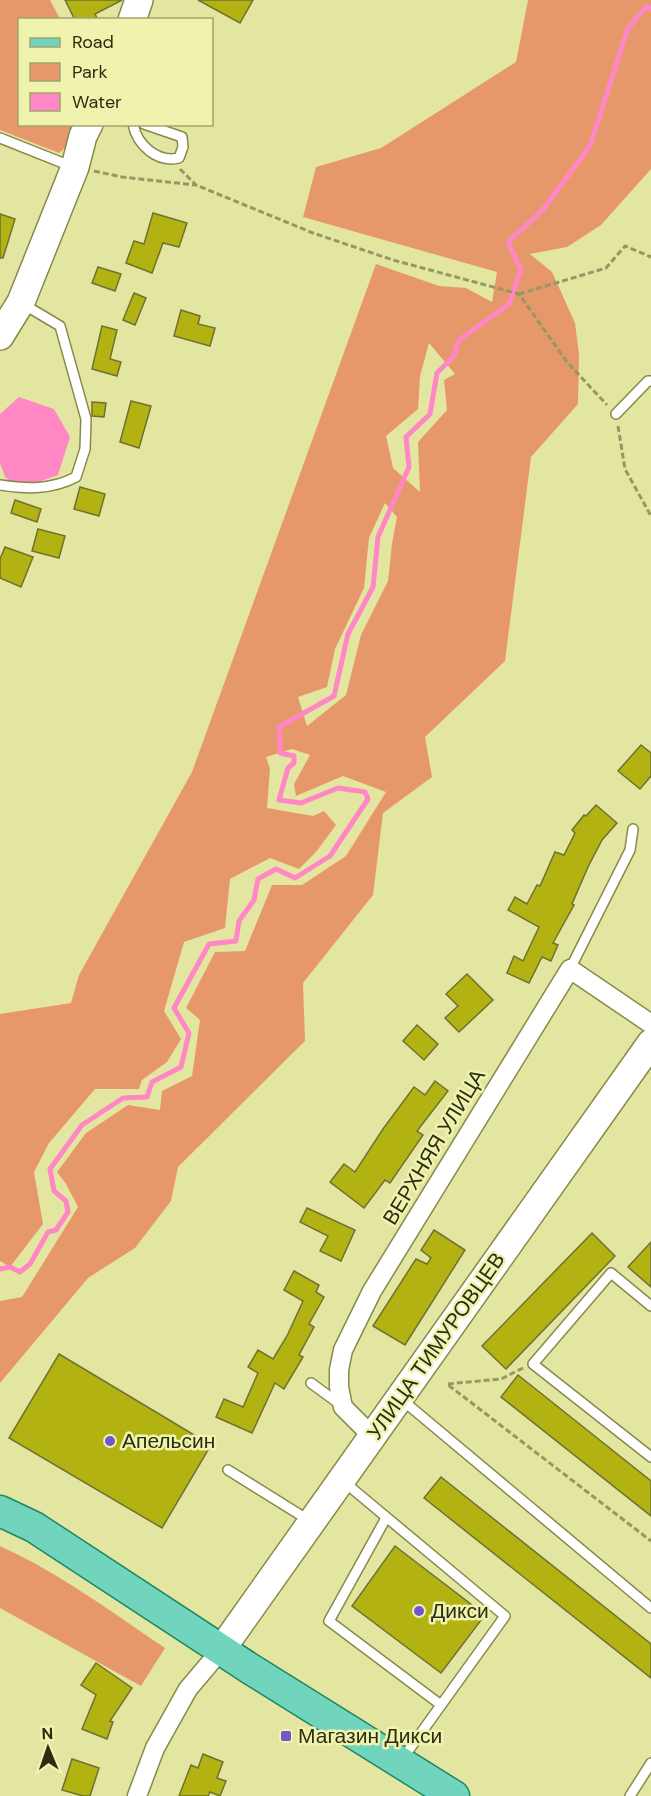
<svg xmlns="http://www.w3.org/2000/svg" width="651" height="1796" font-family="'DM Sans',sans-serif">
<style>
.green{fill:#e6986b;fill-rule:evenodd}
.water{fill:#ff88c4}
.lines{fill:none;stroke-linecap:round;stroke-linejoin:round}
.stream{stroke:#ff88c4;stroke-width:5}
.building{fill:#b2b313;stroke:#707130;stroke-width:1.5}
.lane-casing{stroke:#888a49;stroke-width:12}
.street-casing{stroke:#888a49;stroke-width:21}
.secondary-casing{stroke:#888a49;stroke-width:30}
.primary-casing{stroke:#1c8764;stroke-width:33}
.path{stroke:#959764;stroke-width:3;stroke-dasharray:6 3;stroke-linecap:butt}
.lane{stroke:#fff;stroke-width:9}
.street{stroke:#fff;stroke-width:18}
.secondary{stroke:#fff;stroke-width:27}
.primary{stroke:#71d4bc;stroke-width:30}
.poi-dot{fill:#7255cf;stroke:#f0f3ae;stroke-width:2}
.labels{text-anchor:middle;stroke-width:5;stroke-linejoin:round;paint-order:stroke}
.street-label{font-size:21px;fill:#2c2d12;stroke:#f0f3ae}
.poi-label{font-size:21px;fill:#2c2d12;stroke:#f0f3ae;text-anchor:start}
</style>
<rect width="100%" height="100%" fill="#e3e6a1"/>
<g class="green">
<path d="M0 0H50L60 19 20 20V124L81 125 72 142 59 153 0 130Z"/>
<path d="M528 0H651V169L601 225 567 247 530 254 552 272 575 323 579 354 578 404 531 457 505 661 425 737 432 777 383 813 373 895 303 983 305 1041 178 1167 171 1201 135 1248 88 1278 0 1383V1301L22 1297 78 1207 66 1184 57 1172 86 1133 128 1105 160 1110 162 1091 192 1076 200 1020 186 1008 215 952 245 951 272 885H302L346 856 386 792 343 776 296 796 294 784 310 755 292 749 266 757 270 769 267 808 313 816 324 811 336 825 316 852 299 869 270 858 230 879 225 928 184 942 164 1011 181 1039 167 1062 142 1080 139 1089H95L49 1143 34 1172 43 1224 10 1267 0 1261V1014L71 1003 79 975 192 772 376 264 439 286 466 288 492 302 497 272 303 217 316 167 381 148 516 62ZM429 343 455 374 444 380 447 410 418 442 420 492 393 468 386 436 418 409 420 376ZM385 503 397 517 392 544 388 581 361 635 346 695 307 726 298 697 327 687 335 649 364 588 369 538Z"/>
<path d="M0 1546C59 1573 112 1612 165 1648L141 1686 0 1608Z"/>
</g>
<path class="water" d="M19 397 54 409 70 437 58 475 21 488 5 477 0 463V414Z"/>
<g class="lines">
<path class="stream" d="M0 1269 10 1267 20 1272 30 1264 48 1232 56 1230 68 1212 66 1201 54 1191 50 1169 82 1125 123 1098 147 1097 152 1082 181 1067 189 1033 174 1008 209 944 236 941 239 921 254 900 258 879 276 869 295 878 330 856 368 799 365 792 338 788 301 803 279 800 288 768 294 763V756L280 753 279 727 334 696 348 634 373 587 378 537 409 467 406 437 430 414 437 373 454 356 459 340 509 304 521 270 508 242 542 211 590 146 628 28 647 6 651 9"/>
</g>
<g class="building">
<path d="M65 0H122L95 14 98 20H75Z"/>
<path d="M198 0H253L240 23Z"/>
<path d="M153 213 187 223 179 247 163 243 152 273 126 263 134 241 144 244Z"/>
<path d="M0 214 15 219 3 258H0Z"/>
<path d="M98 267 121 274 115 291 92 283Z"/>
<path d="M134 293 146 298 135 325 123 320Z"/>
<path d="M181 310 200 316 198 324 215 328 210 346 174 336Z"/>
<path d="M102 326 117 330 110 359 121 362 117 376 92 369Z"/>
<path d="M131 401 151 406 139 448 120 442Z"/>
<path d="M92 402 106 403 104 417 92 416Z"/>
<path d="M80 487 105 494 99 516 74 509Z"/>
<path d="M15 500 41 509 37 522 11 513Z"/>
<path d="M38 529 65 536 59 558 32 551Z"/>
<path d="M5 547 33 557 21 587 0 578V559Z"/>
<path d="M641 745 651 753V776L640 789 618 771Z"/>
<path d="M596 805 617 823 602 840 588 867 572 904 574 905 553 943 558 945 551 961 542 957 529 983 507 973 514 956 523 961 539 927 508 910 515 897 527 904 537 885 540 886 555 852 564 855 575 833 572 830 584 815 586 816Z"/>
<path d="M467 974 493 1000 459 1032 445 1018 458 1006 446 994Z"/>
<path d="M417 1025 438 1044 424 1060 403 1041Z"/>
<path d="M435 1081 448 1091 417 1131 423 1135 390 1183 385 1180 364 1208 330 1182 344 1164 355 1172 383 1129 414 1087 425 1095Z"/>
<path d="M307 1208 355 1230 341 1261 320 1251 328 1236 300 1222Z"/>
<path d="M434 1230 465 1250 405 1345 373 1326 416 1259 427 1264 431 1258 421 1250Z"/>
<path d="M592 1233 615 1256 506 1369 482 1346Z"/>
<path d="M651 1242V1287L628 1267Z"/>
<path d="M294 1271 319 1285 316 1292 324 1297 309 1324 314 1327 299 1355 303 1357 284 1389 275 1383 252 1433 216 1417 224 1399 243 1407 258 1373 248 1367 258 1350 273 1359 287 1336 303 1301 284 1290Z"/>
<path d="M59 1354 211 1445 162 1528 9 1438Z"/>
<path d="M518 1375 651 1481V1516L501 1397Z"/>
<path d="M441 1477 651 1644V1678L424 1498Z"/>
<path d="M395 1546 485 1615 441 1673 352 1606Z"/>
<path d="M96 1663 132 1688 110 1721 113 1722 107 1739 82 1729 96 1695 81 1685Z"/>
<path d="M203 1754 223 1762 217 1778 226 1781 220 1796 210 1792 208 1796H179L191 1765 198 1768Z"/>
<path d="M72 1759 99 1768 90 1796H83L62 1790Z"/>
</g>
<g class="lines">
<g class="lane-casing">
<g id="lane">
<path d="M133 124C137 145 157 163 179 158L183 147 182 137 144 124"/>
<path d="M0 138 73 167"/>
<path d="M616 414 648 381H651"/>
<path d="M0 485C27 489 51 490 76 477L85 449 86 419 60 326 23 304"/>
<path d="M570 969 630 850 633 829"/>
<path d="M651 1306 611 1273 533 1364 651 1457"/>
<path d="M311 1383 341 1405"/>
<path d="M401 1399 651 1608"/>
<path d="M228 1470 310 1521"/>
<path d="M343 1481 505 1616 403 1758"/>
<path d="M386 1518 329 1621 441 1705"/>
<path d="M630 1796 651 1763"/>
</g>
</g>
<g class="street-casing">
<g id="street">
<path d="M372 1436 343 1407 339 1387V1370L343 1350 372 1291 570 969 651 1024"/>
<path d="M137 1796 155 1748 188 1689 221 1650"/>
</g>
</g>
<g class="secondary-casing">
<g id="secondary">
<path d="M132 20 139 0"/>
<path d="M0 336 21 302 75 167 83 136 89 124"/>
<path d="M221 1650 651 1043"/>
</g>
</g>
<g class="primary-casing">
<path id="primary" d="M0 1511 34 1527 249 1668 454 1796"/>
</g>
<g class="path">
<path d="M180 169 196 185 313 233 393 260 519 294 567 362 607 405"/>
<path d="M94 171 122 177 195 185"/>
<path d="M519 294 606 268 625 246 651 257"/>
<path d="M618 426 625 469 651 516"/>
<path d="M523 1368 501 1379 447 1384 651 1541"/>
</g>
<use href="#lane" class="lane"/>
<use href="#street" class="street"/>
<use href="#secondary" class="secondary"/>
<use href="#primary" class="primary"/>
</g>
<g class="poi-dot">
<circle cx="110" cy="1441" r="6"/>
<circle cx="419" cy="1611" r="6"/>
<rect x="280" y="1730" width="12" height="12" rx="3"/>
</g>
<g class="labels">
<g class="street-label">
<text transform="translate(434 1147) rotate(-59)" y="7">ВЕРХНЯЯ УЛИЦА</text>
<text transform="translate(436 1346) rotate(-55)" y="7">УЛИЦА ТИМУРОВЦЕВ</text>
</g>
<g class="poi-label">
<text x="122" y="1448">Апельсин</text>
<text x="431" y="1618">Дикси</text>
<text x="298" y="1743">Магазин Дикси</text>
</g>
</g>
<rect x="18" y="18" width="195" height="108" fill="#f0f3ae" stroke="#a2a470" stroke-width="1.5"/>
<rect x="30" y="38" width="30" height="9" fill="#71d4bc" stroke="#a2a470" stroke-width="1.5"/>
<text x="72" y="48" font-size="18" fill="#2c2d12">Road</text>
<rect x="30" y="63" width="30" height="18" fill="#e6986b" stroke="#a2a470" stroke-width="1.5"/>
<text x="72" y="78" font-size="18" fill="#2c2d12">Park</text>
<rect x="30" y="93" width="30" height="18" fill="#ff88c4" stroke="#a2a470" stroke-width="1.5"/>
<text x="72" y="108" font-size="18" fill="#2c2d12">Water</text>
<g transform="translate(48 1748) rotate(358)" stroke="#f0f3ae" stroke-width="4.5" paint-order="stroke">
<path d="M0-4.5L10 22L0 15L-10 22Z" fill="#2c2d12"/>
<text y="-9" font-size="16" font-weight="bold" text-anchor="middle" fill="#2c2d12">N</text>
</g>
</svg>
